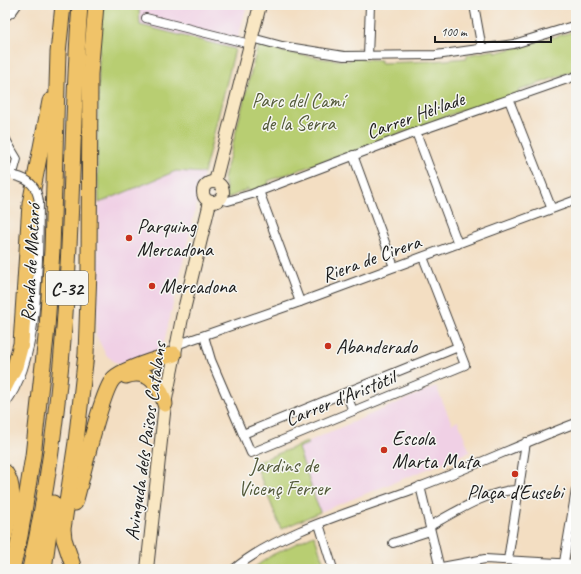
<svg xmlns="http://www.w3.org/2000/svg" width="581" height="574" font-family="Caveat,sans-serif">
<style>
.built{fill:#f0d0e5}
.green{fill:#b8ce72;stroke:#6a7547}
.lines{fill:none;stroke-linecap:round;stroke-linejoin:round}
.street-casing{stroke:#3c3935;stroke-width:10}
.secondary-casing{stroke:#3c3935;stroke-width:14}
.highway-casing{stroke:#3c3935;stroke-width:17}
.street{stroke:#fff;stroke-width:8}
.secondary{stroke:#f9e7c3;stroke-width:12}
.highway{stroke:#f0c369;stroke-width:15}
.street-bridge-casing{stroke:#3c3935;stroke-width:10;stroke-linecap:butt}
.street-bridge{stroke:#fff;stroke-width:8}
.poi-dot{fill:#c8321e;stroke:#f6f6f2;stroke-width:1.5}
.labels{text-anchor:middle;stroke-width:3;stroke-linejoin:round;paint-order:stroke}
.shield{fill:#f6f6f2;stroke:#5d5d5c;stroke-width:1}
.shield-label{font-size:19px;font-weight:bold;fill:#1c1c1c}
.park-label{font-size:20px;fill:#535a3a;stroke:#f6f6f2}
.street-label{font-size:20px;fill:#1c1c1c;stroke:#f6f6f2}
.poi-label{font-size:20px;fill:#1c1c1c;stroke:#f6f6f2;text-anchor:start}
</style>
<rect width="100%" height="100%" fill="#f6f6f2"/>
<filter id="ink" filterUnits="userSpaceOnUse"><feTurbulence type="fractalNoise" baseFrequency=".025" numOctaves="2"/><feDisplacementMap in="SourceGraphic" scale="8" xChannelSelector="R" yChannelSelector="G"/><feConvolveMatrix kernelMatrix="1 2 1 2 8 2 1 2 1" color-interpolation-filters="sRGB"/></filter>
<filter id="wash" filterUnits="userSpaceOnUse"><feTurbulence type="fractalNoise" baseFrequency=".012" numOctaves="4" result="noise"/><feDisplacementMap in="SourceGraphic" scale="16" xChannelSelector="R" yChannelSelector="G"/><feGaussianBlur stdDeviation="0.9" result="paint"/><feColorMatrix in="noise" values="0 0 0 0 0 0 0 0 0 0 0 0 0 0 0 0 0 1.4 0 .05"/><feComposite in="paint" operator="in"/></filter>
<g filter="url(#wash)">
<rect width="100%" height="100%" fill="#f3dec2"/>
<g class="built">
<path d="M138 5H247L235 49 140 25Z"/>
<path d="M176 171 204 173 161 355 124 364 115 362 106 355 96 335 99 203Z"/>
<path d="M436 386 452 424 458 421 470 452 320 512 298 448 307 444V442Z"/>
</g>
<g class="green">
<path d="M100 5H139L140 25 235 49 204 173 176 171 99 203 97 154Z"/>
<path d="M576 31V70L518 91 519 94 498 101 497 98 425 124 426 128 404 132 362 147 363 150 343 157 341 155 268 181 269 184 249 192 248 189 226 199 227 193 224 178 258 45 262 44 279 48 278 51 325 59 350 61 351 58 381 60V63L435 61 467 58V55L495 50 496 53Z"/>
<path d="M307 442 308 444 298 448 320 512 281 529 255 463Z"/>
<path d="M314 535 326 569H252L272 555Z"/>
</g>
</g>
<g filter="url(#ink)">
<g class="lines">
<g class="street-casing">
<g id="street">
<path d="M474 5 482 49"/>
<path d="M5 17 12 12 17 5"/>
<path d="M146 18 250 44"/>
<path d="M252 38 282 46 344 56 436 55 514 44 576 25"/>
<path d="M368 56 370 5"/>
<path d="M509 100 551 207"/>
<path d="M416 132 458 244"/>
<path d="M5 138 11 149"/>
<path d="M5 147 11 149 17 159 14 170 5 175"/>
<path d="M353 155 394 267"/>
<path d="M259 191 300 302"/>
<path d="M220 199 228 201 252 194 416 132 576 76"/>
<path d="M204 336 211 360 251 453 465 365 423 257"/>
<path d="M176 345 300 302 576 200"/>
<path d="M346 393 353 411"/>
<path d="M5 404C41 358 38 260 39 202"/>
<path d="M243 434 458 347"/>
<path d="M420 486 440 569"/>
<path d="M319 524 333 569"/>
<path d="M430 526C453 513 493 488 519 490"/>
<path d="M393 543 430 531"/>
<path d="M508 560 526 442"/>
<path d="M564 562 576 490"/>
<path d="M234 569C281 530 362 509 419 487 472 467 523 443 576 423"/>
<path d="M431 569 485 559 576 564"/>
</g>
</g>
<g class="secondary-casing">
<g id="secondary">
<path d="M215 182 260 5"/>
<circle cx="213" cy="192" r="10"/>
<path d="M147 569 165 404 182 318 210 202"/>
</g>
</g>
<g class="highway-casing">
<g id="highway">
<path d="M126 376C148 368 160 385 165 404"/>
<path d="M5 386 15 366 21 344 30 204 50 101"/>
<path d="M5 472C18 490 9 515 5 535"/>
<path d="M75 503C82 480 101 390 114 378 124 369 160 358 174 354"/>
<path d="M12 569 20 536 33 456 47 328 52 250 58 53 63 5"/>
<path d="M30 569C54 463 64 354 69 246 73 166 74 85 80 5"/>
<path d="M44 569 53 503"/>
<path d="M74 569 64 539 63 529 76 442 86 354 89 270 90 74 96 5"/>
</g>
</g>
<use href="#street" class="street"/>
<use href="#secondary" class="secondary"/>
<use href="#highway" class="highway"/>
<g class="street-bridge-casing">
<path id="street-bridge" d="M15 176C30 179 37 187 39 202"/>
</g>
<use href="#street-bridge" class="street-bridge"/>
</g>
</g>
<g class="poi-dot">
<circle cx="129" cy="238" r="4"/>
<circle cx="152" cy="286" r="4"/>
<circle cx="328" cy="346" r="4"/>
<circle cx="384" cy="450" r="4"/>
<circle cx="515" cy="474" r="4"/>
</g>
<g class="labels">
<rect class="shield" x="46" y="271" width="42" height="34" rx="3"/>
<g class="shield-label">
<text x="67" y="295">C-32</text>
</g>
<g class="park-label">
<text x="298" y="107">Parc del Camí<tspan x="298" dy="23">de la Serra</tspan></text>
<text x="284" y="472">Jardins de<tspan x="284" dy="23">Vicenç Ferrer</tspan></text>
</g>
<g class="street-label">
<text transform="translate(415 115) rotate(-20)" y="7">Carrer Hèl·lade</text>
<text transform="translate(371 258) rotate(-20)" y="7">Riera de Cirera</text>
<text transform="translate(30 263) rotate(-87)" y="7">Ronda de Mataró</text>
<text transform="translate(340 398) rotate(-22)" y="7">Carrer d'Aristòtil</text>
<text transform="translate(145 441) rotate(-82)" y="7">Avinguda dels Països Catalans</text>
</g>
<g class="poi-label">
<text x="137" y="233">Parquing<tspan x="137" dy="23">Mercadona</tspan></text>
<text x="160" y="293">Mercadona</text>
<text x="336" y="353">Abanderado</text>
<text x="392" y="445">Escola<tspan x="392" dy="23">Marta Mata</tspan></text>
<text x="515" y="499" text-anchor="middle">Plaça d'Eusebi</text>
</g>
</g>
<rect width="581" height="574" fill="none" stroke="#f6f6f2" stroke-width="20"/>
<path d="M435 36v6h116v-6" fill="none" stroke="#1c1c1c" stroke-width="2"/>
<text x="441" y="36" font-size="12" fill="#1c1c1c" stroke="#f6f6f2" stroke-width="3" paint-order="stroke">100 m</text>
</svg>
